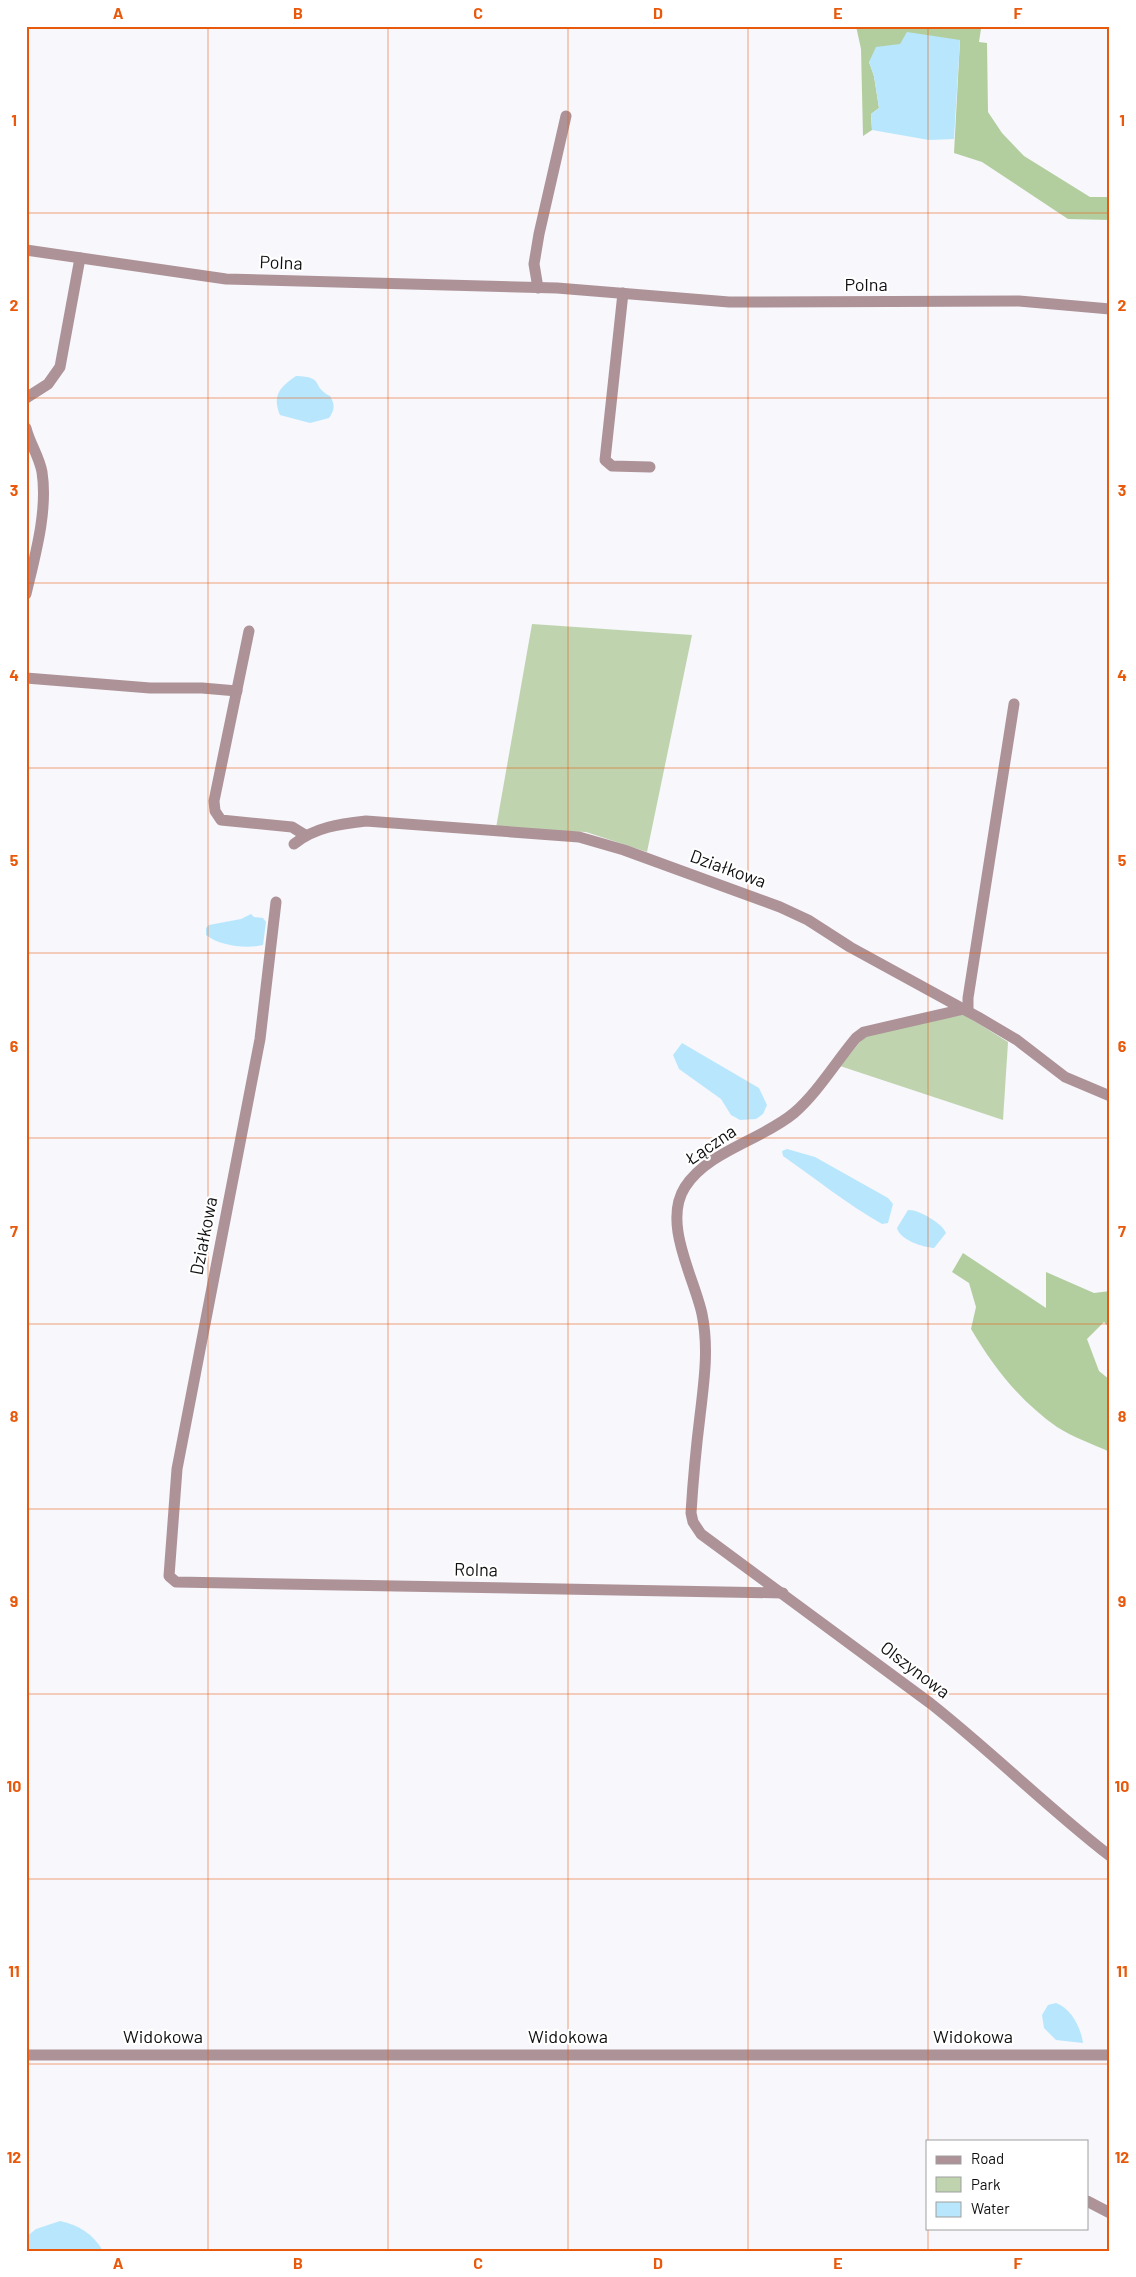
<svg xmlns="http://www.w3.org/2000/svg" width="1136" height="2277" font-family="Barlow,sans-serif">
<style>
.green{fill:#bfd4ae}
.forest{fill:#b3ce9e}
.water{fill:#b8e7fd}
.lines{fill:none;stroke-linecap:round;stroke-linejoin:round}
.street{stroke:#ad9398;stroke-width:11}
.grid{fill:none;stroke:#e8590c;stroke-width:1;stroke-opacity:0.55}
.labels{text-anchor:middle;stroke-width:4.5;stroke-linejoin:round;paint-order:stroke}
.street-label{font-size:18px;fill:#101011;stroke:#fff}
.neatline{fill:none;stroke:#e8590c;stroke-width:2}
.grid-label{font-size:16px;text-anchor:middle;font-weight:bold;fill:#e8590c}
</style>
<rect width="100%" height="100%" fill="#f7f7fc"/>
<g class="green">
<path d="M532 624 692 635 647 852 586 832 496 828Z"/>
<path d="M963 1014 1008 1042 1003 1120 840 1066 865 1036Z"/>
</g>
<g class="forest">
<path d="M856 26H994V28L981 29 979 42 987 43 988 112 1002 133 1024 156 1090 197H1110V220L1068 219 982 162 954 153 960 40 901 44 869 62 874 76 879 108 871 114 872 130 863 136 861 49Z"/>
<path d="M963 1253 1046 1308V1272L1094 1293 1110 1291V1328L1104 1322 1087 1339 1099 1371 1110 1380V1452C1093 1444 1072 1437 1057 1427 1020 1401 994 1368 971 1329L976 1307 969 1283 952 1272Z"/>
</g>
<g class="water">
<path d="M907 32 960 40 954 139 929 140 872 130 871 114 879 108 874 76 869 62 876 47 900 44Z"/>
<path d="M296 376C326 377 310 386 330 396 335 404 335 410 329 418L310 423 280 415C272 395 280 387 296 376Z"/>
<path d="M251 914 254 917 263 918 266 922 263 945C246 949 220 946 206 935V928L209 925 241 919Z"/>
<path d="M682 1043 759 1088 767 1105 763 1114 756 1119 740 1120 731 1115 721 1099 679 1069 673 1055Z"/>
<path d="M787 1149 815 1157 888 1198 893 1204 888 1223 882 1224C847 1204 816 1179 783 1156L782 1151Z"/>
<path d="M908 1210C918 1209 942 1223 946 1233L934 1248C922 1247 900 1240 897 1228Z"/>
<path d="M1056 2003C1071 2008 1081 2028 1083 2043L1056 2040 1044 2028 1042 2015 1048 2005Z"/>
<path d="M60 2221C79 2225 93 2234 103 2251H26V2237L36 2229Z"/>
</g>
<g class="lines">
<g class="street">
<path d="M26 250 226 279 557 288 729 302 1019 301 1110 309"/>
<path d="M538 288 534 264 539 234 566 116"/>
<path d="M623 293 605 460 612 466 650 467"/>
<path d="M26 398 48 384 60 367 80 258"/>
<path d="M26 428C30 444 39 456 42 472 48 511 35 556 26 594"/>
<path d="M249 631 214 801 215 811 221 820 292 827 305 835"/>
<path d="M26 678 150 688H202L237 691"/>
<path d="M294 844C315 827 340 824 366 821L579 837 624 850 780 907 808 920 850 947 978 1017 1017 1040 1065 1077 1110 1096"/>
<path d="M276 902 260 1039 177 1469 169 1576 176 1582 783 1593"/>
<path d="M964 1009 864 1032 856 1038C835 1063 818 1092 794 1113 762 1140 708 1151 685 1187 662 1223 694 1277 702 1314 709 1348 704 1382 700 1416 696 1448 693 1481 691 1513L693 1522 701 1534 930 1703C992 1752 1048 1808 1110 1856"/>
<path d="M968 1011V998L1014 704"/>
<path d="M26 2055H1110"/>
<path d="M1087 2201 1110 2213"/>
</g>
</g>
<path class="grid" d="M208 26V2251M388 26V2251M568 26V2251M748 26V2251M928 26V2141M26 213H1110M26 398H1110M26 583H1110M26 768H1110M26 953H1110M26 1138H1110M26 1324H1110M26 1509H1110M26 1694H1110M26 1879H1110M26 2064H1110M928 2228V2251"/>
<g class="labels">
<g class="street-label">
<text transform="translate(281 263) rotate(2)" y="6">Polna</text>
<text x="866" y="291">Polna</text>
<text transform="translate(728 869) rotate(20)" y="6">Działkowa</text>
<text transform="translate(711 1145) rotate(-34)" y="6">Łączna</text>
<text transform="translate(204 1236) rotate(-79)" y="6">Działkowa</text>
<text transform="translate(476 1570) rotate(1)" y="6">Rolna</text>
<text transform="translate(915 1670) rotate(37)" y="6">Olszynowa</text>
<text x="163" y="2043">Widokowa</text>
<text x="568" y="2043">Widokowa</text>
<text x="973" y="2043">Widokowa</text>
</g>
</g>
<rect width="1136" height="2277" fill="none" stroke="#ffffff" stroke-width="55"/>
<rect x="926" y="2140" width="162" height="90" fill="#ffffff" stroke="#9f9fa0"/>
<rect x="936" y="2156" width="25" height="8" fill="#ad9398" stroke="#9f9fa0"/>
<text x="971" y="2164" font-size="15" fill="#101011">Road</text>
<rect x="936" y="2177" width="25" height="15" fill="#bfd4ae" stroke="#9f9fa0"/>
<text x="971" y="2190" font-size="15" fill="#101011">Park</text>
<rect x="936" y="2202" width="25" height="15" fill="#b8e7fd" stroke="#9f9fa0"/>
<text x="971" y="2214" font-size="15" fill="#101011">Water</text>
<rect x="28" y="28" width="1080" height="2222" class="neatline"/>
<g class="grid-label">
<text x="118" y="19">A</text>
<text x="298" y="19">B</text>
<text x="478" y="19">C</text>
<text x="658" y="19">D</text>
<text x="838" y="19">E</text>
<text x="1018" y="19">F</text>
<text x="14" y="126">1</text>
<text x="1122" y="126">1</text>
<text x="14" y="311">2</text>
<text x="1122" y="311">2</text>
<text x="14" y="496">3</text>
<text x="1122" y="496">3</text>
<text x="14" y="681">4</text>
<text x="1122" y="681">4</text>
<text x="14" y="866">5</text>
<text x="1122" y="866">5</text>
<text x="14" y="1052">6</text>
<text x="1122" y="1052">6</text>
<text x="14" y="1237">7</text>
<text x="1122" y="1237">7</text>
<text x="14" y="1422">8</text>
<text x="1122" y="1422">8</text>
<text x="14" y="1607">9</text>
<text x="1122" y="1607">9</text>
<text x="14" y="1792">10</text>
<text x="1122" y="1792">10</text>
<text x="14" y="1977">11</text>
<text x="1122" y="1977">11</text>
<text x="14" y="2163">12</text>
<text x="1122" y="2163">12</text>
<text x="118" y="2269">A</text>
<text x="298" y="2269">B</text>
<text x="478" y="2269">C</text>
<text x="658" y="2269">D</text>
<text x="838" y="2269">E</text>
<text x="1018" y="2269">F</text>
</g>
</svg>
